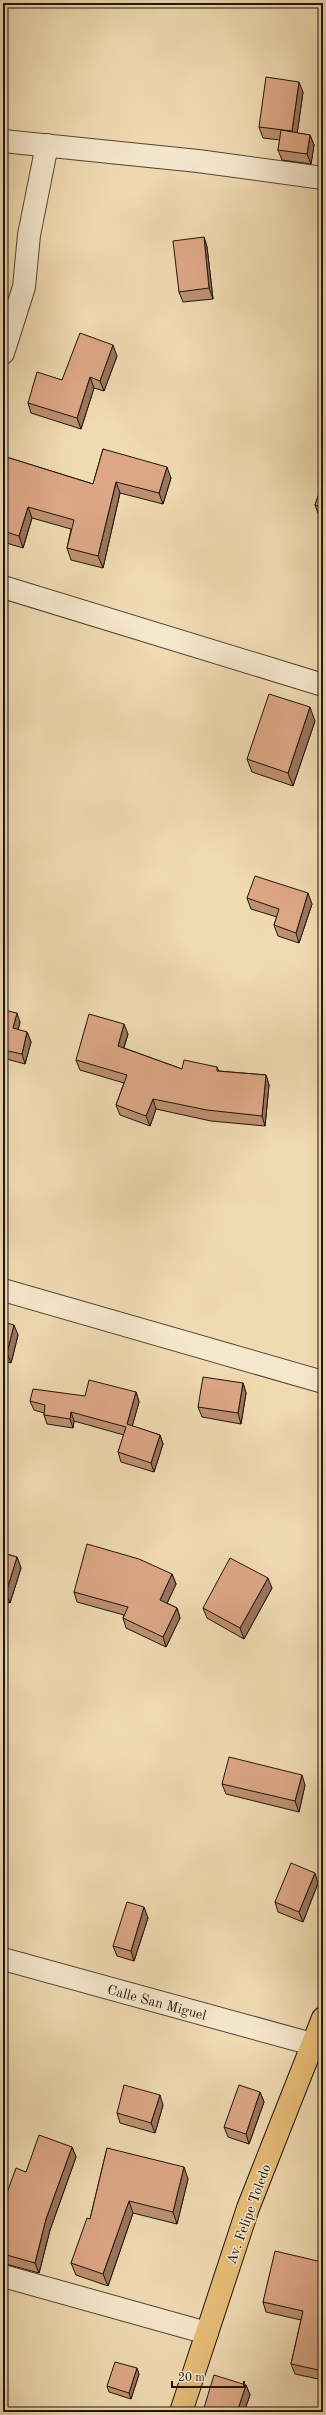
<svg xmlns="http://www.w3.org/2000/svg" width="326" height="2415" font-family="'Old Standard TT',serif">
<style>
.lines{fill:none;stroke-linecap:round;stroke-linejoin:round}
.minor-casing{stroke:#534634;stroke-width:24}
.major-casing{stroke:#1f150a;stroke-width:24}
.minor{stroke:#f5e7cd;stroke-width:22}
.major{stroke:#e8bd79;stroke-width:22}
.wall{fill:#be9073;stroke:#1f150a}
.shaded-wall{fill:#9b755e;stroke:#1f150a}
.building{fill:#dda786;stroke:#1f150a}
.labels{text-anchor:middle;stroke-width:3;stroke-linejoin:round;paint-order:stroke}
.street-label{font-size:14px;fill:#1f150a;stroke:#f5e7cd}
</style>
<rect width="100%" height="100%" fill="#f0dab2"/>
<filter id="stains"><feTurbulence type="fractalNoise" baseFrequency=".005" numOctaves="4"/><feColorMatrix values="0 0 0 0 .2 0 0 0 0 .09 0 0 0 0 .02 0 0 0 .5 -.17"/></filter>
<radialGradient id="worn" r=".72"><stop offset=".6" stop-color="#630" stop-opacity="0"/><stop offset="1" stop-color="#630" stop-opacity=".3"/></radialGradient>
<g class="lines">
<g class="minor-casing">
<g id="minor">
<path d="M3 141 198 161 323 178"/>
<path d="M3 353 24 287 29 235 47 145"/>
<path d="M3 587 323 685"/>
<path d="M3 1290 323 1382"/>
<path d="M3 1959 312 2044"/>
<path d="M3 2276 207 2333"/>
</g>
</g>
<g class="major-casing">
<path id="major" d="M181 2412 248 2208 323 2018"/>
</g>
<use href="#minor" class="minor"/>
<use href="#major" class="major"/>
</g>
<g class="wall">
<path d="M303 92 297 133 310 135 314 145 311 164 282 160 278 150 280 140 263 138 259 127Z"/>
<path d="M204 237 207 247 213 299 183 302 179 292Z"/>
<path d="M117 356 104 391 94 388 81 429 31 413 28 403 62 380Z"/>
<path d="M103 449 171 478 163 504 120 493 103 568 71 560 67 548 71 529 32 518 23 548 3 542V456L93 484Z"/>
<path d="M323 482V517L319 516 315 505Z"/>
<path d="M315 721 293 786 252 772 247 759Z"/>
<path d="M247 898 312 904 299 943 278 936 274 925 277 917 251 909Z"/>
<path d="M3 1010 20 1022 18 1030 27 1032 31 1042 25 1064 3 1058Z"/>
<path d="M128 1034 124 1048 182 1069 217 1067 219 1071 266 1075 269 1085 265 1126 211 1121 156 1109 150 1126 120 1115 116 1105 124 1083 80 1070 76 1060Z"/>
<path d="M3 1322 18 1335 11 1363 3 1361Z"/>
<path d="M243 1383 246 1393 241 1424 202 1417 198 1407Z"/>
<path d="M136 1392 139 1402 132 1426 160 1435 163 1444 154 1472 121 1462 118 1452 124 1435 74 1421 73 1428 47 1424 44 1415V1413L34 1410 30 1401Z"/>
<path d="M3 1553 17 1557 21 1568 10 1603 3 1601Z"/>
<path d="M172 1574 176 1584 167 1603 177 1608 180 1618 166 1647 126 1628 123 1618 124 1615 77 1602 74 1592Z"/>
<path d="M272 1588 244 1639 207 1618 203 1608Z"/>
<path d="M222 1784 305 1785 299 1812 226 1794Z"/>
<path d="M318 1883 303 1922 278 1912 275 1902Z"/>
<path d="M148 1918 134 1961 117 1956 113 1946Z"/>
<path d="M260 2092 264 2102 249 2144 228 2137 224 2127Z"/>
<path d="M163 2105 155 2133 120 2123 117 2113Z"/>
<path d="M72 2147 76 2157 50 2230 39 2273 6 2264H3V2200L4 2201 26 2172Z"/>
<path d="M107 2148 188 2179 177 2224 133 2213 108 2286 76 2275 71 2263 90 2219Z"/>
<path d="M322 2262 323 2264V2380L295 2374 291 2364 301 2320 266 2312 263 2302Z"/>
<path d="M139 2374 131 2399 109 2392 107 2386Z"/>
<path d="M246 2385 250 2395 244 2412H205L204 2408Z"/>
</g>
<g class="shaded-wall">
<path d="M299 82 303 92 296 142 292 131Z"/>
<path d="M310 135 314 145 311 164 307 154Z"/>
<path d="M204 237 207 247 213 299 209 288Z"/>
<path d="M113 345 117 356 104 391 100 381Z"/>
<path d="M90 377 94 388 81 429 77 418Z"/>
<path d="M167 467 171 478 163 504 159 493Z"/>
<path d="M116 482 120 493 103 568 98 556Z"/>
<path d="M28 507 32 518 23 548 19 536Z"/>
<path d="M310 707 315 721 293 786 288 773Z"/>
<path d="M308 893 312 904 299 943 296 933Z"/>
<path d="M17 1013 20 1022 16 1038 13 1028Z"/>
<path d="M124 1024 128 1034 121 1056 118 1046Z"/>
<path d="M27 1032 31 1042 25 1064 22 1054Z"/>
<path d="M266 1075 269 1085 265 1126 262 1116Z"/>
<path d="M153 1099 156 1109 150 1126 146 1116Z"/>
<path d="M14 1325 18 1335 11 1363 7 1353Z"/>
<path d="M243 1383 246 1393 241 1424 238 1413Z"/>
<path d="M136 1392 139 1402 130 1434 127 1424Z"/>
<path d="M71 1412 74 1421 73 1428 70 1419Z"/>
<path d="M160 1435 163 1444 154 1472 151 1463Z"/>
<path d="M17 1557 21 1568 10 1603 6 1593Z"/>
<path d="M172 1574 176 1584 164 1610 160 1600Z"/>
<path d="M268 1578 272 1588 244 1639 240 1628Z"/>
<path d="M177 1608 180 1618 166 1647 163 1637Z"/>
<path d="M302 1775 305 1785 299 1812 295 1801Z"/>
<path d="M315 1873 318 1883 303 1922 299 1912Z"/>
<path d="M144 1907 148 1918 134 1961 131 1951Z"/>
<path d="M260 2092 264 2102 249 2144 246 2134Z"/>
<path d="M160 2095 163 2105 155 2133 151 2123Z"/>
<path d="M72 2147 76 2157 50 2230 39 2273 35 2263 46 2219Z"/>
<path d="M184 2167 188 2179 177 2224 173 2212Z"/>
<path d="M129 2201 133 2213 108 2286 103 2274Z"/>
<path d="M322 2262 323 2264V2274L321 2268Z"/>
<path d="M137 2368 139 2374 131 2399 129 2393Z"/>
<path d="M246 2385 250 2395 244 2412H237Z"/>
</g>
<g class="building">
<path d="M266 77 299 82 292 131 259 127Z"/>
<path d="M281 130 310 135 307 154 278 150Z"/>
<path d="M204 237 209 288 179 292 173 241Z"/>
<path d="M80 333 113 345 100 381 90 377 77 418 28 403 37 372 62 380Z"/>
<path d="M103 449 167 467 159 493 116 482 98 556 67 548 74 520 28 507 19 536 3 531V456L93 484Z"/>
<path d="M323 482V508L315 505Z"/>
<path d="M269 694 310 707 288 773 247 759Z"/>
<path d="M255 876 308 893 296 933 274 925 279 909 247 898Z"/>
<path d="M3 1010 17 1013 13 1028 27 1032 22 1054 3 1050Z"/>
<path d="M89 1014 124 1024 118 1046 182 1069 184 1060 217 1067V1071L266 1075 262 1116 207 1110 153 1099 146 1116 116 1105 127 1075 76 1060Z"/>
<path d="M3 1322 14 1325 7 1353 3 1352Z"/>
<path d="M203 1377 243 1383 238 1413 198 1407Z"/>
<path d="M89 1380 136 1392 127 1424 160 1435 151 1463 118 1452 126 1427 71 1412 70 1419 44 1415 45 1405 30 1401 33 1389 85 1396Z"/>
<path d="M87 1544 139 1559 172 1574 160 1600 177 1608 163 1637 123 1618 128 1607 74 1592Z"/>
<path d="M3 1553 17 1557 6 1593 3 1592Z"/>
<path d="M230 1558 268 1578 240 1628 203 1608Z"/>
<path d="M229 1757 302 1775 295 1801 222 1784Z"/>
<path d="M291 1863 315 1873 299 1912 275 1902Z"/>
<path d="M127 1902 144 1907 131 1951 113 1946Z"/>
<path d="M124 2085 160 2095 151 2123 117 2113Z"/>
<path d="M239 2085 260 2092 246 2134 224 2127Z"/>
<path d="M39 2135 72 2147 46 2219 35 2263 3 2254V2200L4 2201 16 2168 26 2172Z"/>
<path d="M107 2148 184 2167 173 2212 129 2201 103 2274 71 2263 87 2218 90 2219Z"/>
<path d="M275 2251 322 2262 321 2268 323 2269V2371L291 2364 303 2311 263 2302Z"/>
<path d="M115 2362 137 2368 129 2393 107 2386Z"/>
<path d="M214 2375 246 2385 237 2412H217L204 2408Z"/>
</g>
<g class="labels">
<g class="street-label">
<text transform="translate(157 2002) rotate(15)" y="5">Calle San Miguel</text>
<text transform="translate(248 2214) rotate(-70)" y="5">Av. Felipe Toledo</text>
</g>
</g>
<rect width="326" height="2415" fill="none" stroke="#f0dab2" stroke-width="16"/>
<rect x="4" y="4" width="318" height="2407" fill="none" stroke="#1f150a" stroke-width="2"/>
<rect x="8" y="8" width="310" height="2399" fill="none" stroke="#1f150a"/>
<path d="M172 2381v6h72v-6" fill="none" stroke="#1f150a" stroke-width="2"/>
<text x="178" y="2381" font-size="12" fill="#1f150a" stroke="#f5e7cd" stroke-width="3" paint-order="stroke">20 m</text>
<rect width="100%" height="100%" filter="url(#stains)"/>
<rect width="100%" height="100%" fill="url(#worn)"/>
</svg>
